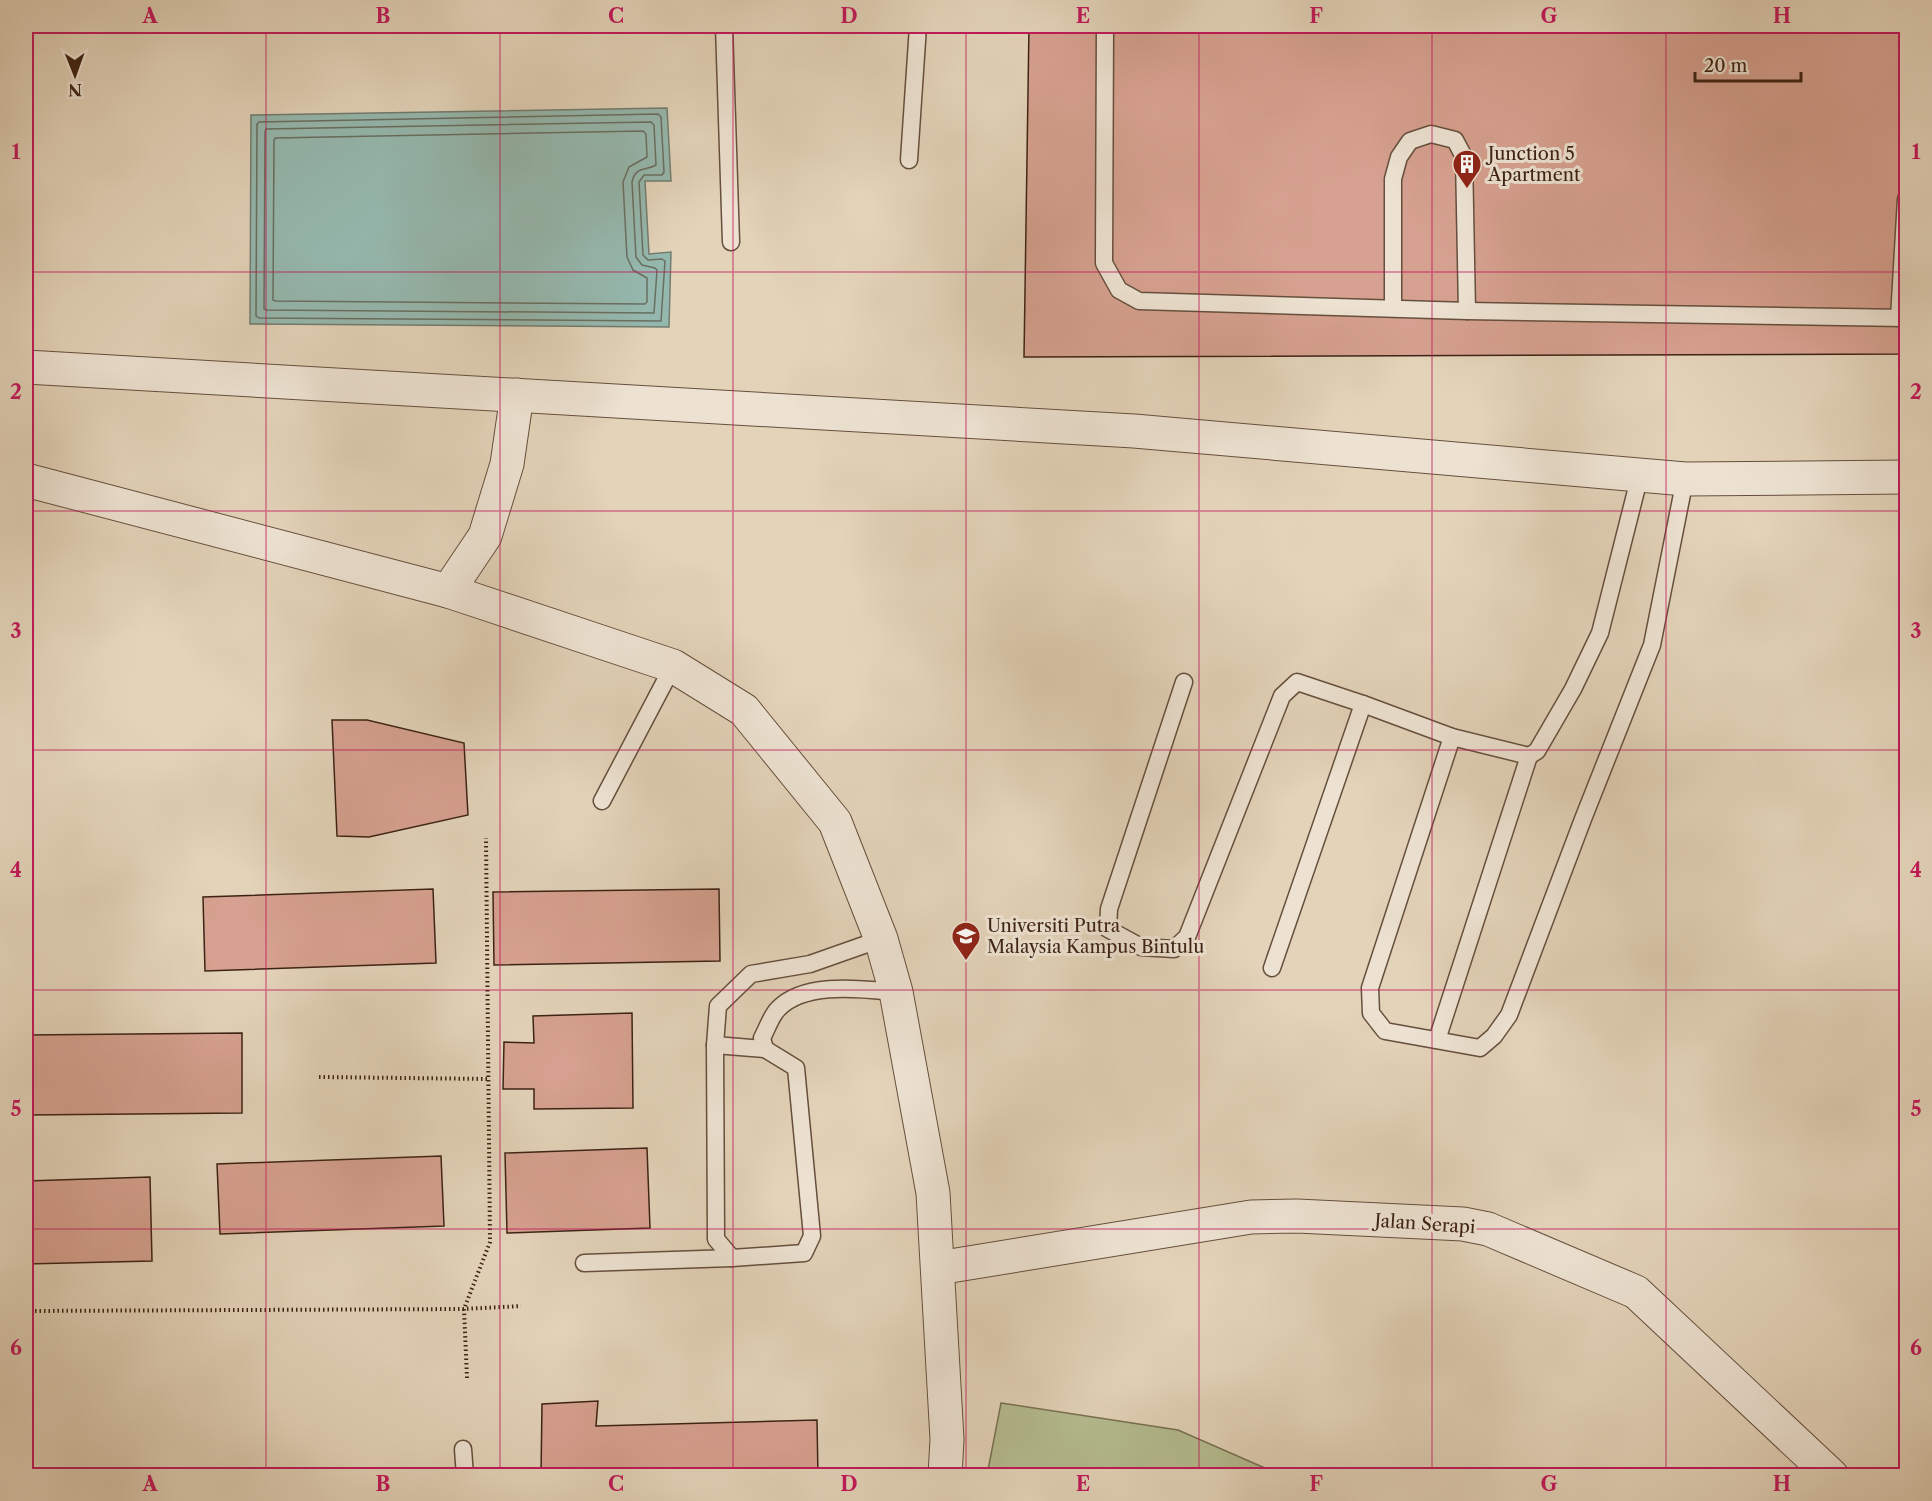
<svg xmlns="http://www.w3.org/2000/svg" width="1932" height="1501" font-family="'Libre Caslon Text',serif">
<style>
.green{fill:#b4bc8f;stroke:#787052;stroke-width:1.5}
.water{fill:#95b8ae;stroke:#727c70;stroke-width:1.5}
.lines{fill:none;stroke-linecap:round;stroke-linejoin:round}
.shore{stroke:#696e61;stroke-width:1.5}
.building{fill:#d6a190;stroke:#3d2314;stroke-width:1.5}
.lane-casing{stroke:#664f3d;stroke-width:19}
.street-casing{stroke:#664f3d;stroke-width:35}
.path{stroke:#3d2314;stroke-width:4;stroke-dasharray:1.5 3;stroke-linecap:butt}
.lane{stroke:#ede2d2;stroke-width:16}
.street{stroke:#ede2d2;stroke-width:33}
.grid{fill:none;stroke:#c2185b;stroke-width:1.5;stroke-opacity:0.55}
.labels{text-anchor:middle;stroke-width:6;stroke-linejoin:round;paint-order:stroke}
.poi-label{font-size:18px;fill:#3d2314;stroke:#ede2d2;text-anchor:start}
.street-label{font-size:18px;fill:#3d2314;stroke:#ede2d2}
.neatline{fill:none;stroke:#c2185b;stroke-width:2}
.grid-label{font-size:20px;text-anchor:middle;font-weight:bold;fill:#c2185b}
</style>
<rect width="100%" height="100%" fill="#e3d3b9"/>
<filter id="stains"><feTurbulence type="fractalNoise" baseFrequency=".00333" numOctaves="4"/><feColorMatrix values="0 0 0 0 .2 0 0 0 0 .09 0 0 0 0 .02 0 0 0 .5 -.17"/></filter>
<radialGradient id="worn" r=".72"><stop offset=".6" stop-color="#630" stop-opacity="0"/><stop offset="1" stop-color="#630" stop-opacity=".3"/></radialGradient>
<path class="green" d="M1001 1403 1178 1430 1281 1475H987Z"/>
<path class="water" d="M667 108 671 181H645L649 254 671 252 669 327 250 324 251 115Z"/>
<g class="lines">
<g class="shore">
<path d="M658 114 661 117 664 172 662 175H644L639 182 643 255 648 260 662 259 665 261 661 321 259 318 256 316 257 124 259 122Z"/>
<path d="M651 122 654 125 656 165C646 171 635 166 632 182L636 257 642 265 655 268 657 270 654 313 267 310 264 309 265 132 266 129Z"/>
<path d="M643 131 646 134 647 157 629 167 623 182 627 257 633 270 647 278V302L645 304 276 301 273 300 274 141 275 138Z"/>
</g>
</g>
<g class="building">
<path d="M1029 26H1906V354L1024 357Z"/>
<path d="M332 720H367L464 743 468 815 369 837 337 836Z"/>
<path d="M433 889 436 963 205 971 203 897Z"/>
<path d="M719 889 720 961 494 965 493 892Z"/>
<path d="M632 1013 633 1108 534 1109V1089H503L504 1042 534 1043 533 1016Z"/>
<path d="M242 1033V1113L26 1115V1035Z"/>
<path d="M647 1148 650 1228 507 1233 505 1153Z"/>
<path d="M441 1156 444 1226 220 1234 217 1164Z"/>
<path d="M150 1177 152 1261 26 1264V1181Z"/>
<path d="M598 1401 596 1426 817 1420 818 1476H541L542 1404Z"/>
</g>
<g class="lines">
<g class="lane-casing">
<g id="lane">
<path d="M724 26 731 242"/>
<path d="M1105 26 1104 263 1119 290 1139 301 1467 311 1906 318"/>
<path d="M909 160 918 26"/>
<path d="M1393 308V179L1399 157 1410 141 1431 134 1455 140 1464 157 1467 311"/>
<path d="M1899 318 1906 199"/>
<path d="M1184 682 1109 909 1108 929 1141 947 1174 949 1187 937 1282 696 1297 682 1363 704 1452 737 1529 756 1537 751 1573 689 1600 633 1640 475"/>
<path d="M1452 737 1370 988 1371 1013 1385 1031 1480 1048 1494 1036 1509 1015 1583 819 1652 645 1685 479"/>
<path d="M602 801 673 666"/>
<path d="M881 939 810 964 751 974 718 1006 715 1045 716 1239 732 1258 804 1253 812 1236 796 1068 765 1049 762 1038C767 1029 771 1016 778 1009 804 981 862 989 896 992"/>
<path d="M1272 968 1363 704"/>
<path d="M1437 1040 1529 756"/>
<path d="M715 1045 765 1049"/>
<path d="M584 1263 732 1258"/>
<path d="M463 1449 465 1476"/>
</g>
</g>
<g class="street-casing">
<g id="street">
<path d="M26 367 1134 431 1685 479 1906 477"/>
<path d="M26 480 448 591 673 666 744 710 835 822 881 939 896 992 933 1193 947 1439 945 1476"/>
<path d="M448 591 485 536 507 464 517 395"/>
<path d="M938 1268 1251 1217 1297 1216 1463 1224 1488 1229 1636 1292 1832 1476"/>
</g>
</g>
<g class="path">
<path d="M319 1077 488 1079"/>
<path d="M26 1311 464 1309 521 1306"/>
<path d="M467 1378 464 1309 490 1242 486 838"/>
</g>
<use href="#lane" class="lane"/>
<use href="#street" class="street"/>
</g>
<path class="grid" d="M266 26V1476M500 26V1476M733 26V1476M966 26V1476M1199 26V1476M1432 26V1476M1666 26V1476M26 272H1906M26 511H1906M26 750H1906M26 990H1906M26 1229H1906"/>
<defs>
<g id="building-pin" transform="scale(1.5)"><path d="M0 17L-7.5 6A9.5 9.5 0 1 1 7.5 6Z" fill="#8f2418" stroke="#ede2d2"/><path d="M-4-6H4V6H1V3H-1V6H-4ZM-2.5-4.3h1.7v1.8h-1.7ZM.8-4.3h1.7v1.8H.8ZM-2.5-1h1.7V.8h-1.7ZM.8-1h1.7V.8H.8Z" fill="#fff"/></g>
<g id="university-pin" transform="scale(1.5)"><path d="M0 17L-7.5 6A9.5 9.5 0 1 1 7.5 6Z" fill="#8f2418" stroke="#ede2d2"/><path d="M0-5L7-2L0 1L-7-2ZM-4 1L0 2.5L4 1V4Q0 6-4 4Z" fill="#fff"/></g>
</defs>
<g fill-rule="evenodd">
<use href="#building-pin" x="1467" y="164"/>
<use href="#university-pin" x="966" y="936"/>
</g>
<g class="labels">
<g class="poi-label">
<text x="1488" y="160">Junction 5<tspan x="1488" dy="21">Apartment</tspan></text>
<text x="987" y="932">Universiti Putra<tspan x="987" dy="21">Malaysia Kampus Bintulu</tspan></text>
</g>
<g class="street-label">
<text transform="translate(1425 1224) rotate(4)" y="6">Jalan Serapi</text>
</g>
</g>
<rect width="1932" height="1501" fill="none" stroke="#e3d3b9" stroke-width="66"/>
<g transform="translate(75 75) rotate(179)" stroke="#ede2d2" stroke-width="4.5" paint-order="stroke">
<path d="M0-4.5L10 22L0 15L-10 22Z" fill="#3d2314"/>
<text y="-9" font-size="16" font-weight="bold" text-anchor="middle" fill="#3d2314">N</text>
</g>
<path d="M1695 72v9h106v-9" fill="none" stroke="#3d2314" stroke-width="3"/>
<text x="1704" y="72" font-size="18" fill="#3d2314" stroke="#ede2d2" stroke-width="4.5" paint-order="stroke">20 m</text>
<rect x="33" y="33" width="1866" height="1435" class="neatline"/>
<g class="grid-label">
<text x="150" y="23">A</text>
<text x="383" y="23">B</text>
<text x="616" y="23">C</text>
<text x="849" y="23">D</text>
<text x="1083" y="23">E</text>
<text x="1316" y="23">F</text>
<text x="1549" y="23">G</text>
<text x="1782" y="23">H</text>
<text x="16" y="159">1</text>
<text x="1916" y="159">1</text>
<text x="16" y="399">2</text>
<text x="1916" y="399">2</text>
<text x="16" y="638">3</text>
<text x="1916" y="638">3</text>
<text x="16" y="877">4</text>
<text x="1916" y="877">4</text>
<text x="16" y="1116">5</text>
<text x="1916" y="1116">5</text>
<text x="16" y="1355">6</text>
<text x="1916" y="1355">6</text>
<text x="150" y="1491">A</text>
<text x="383" y="1491">B</text>
<text x="616" y="1491">C</text>
<text x="849" y="1491">D</text>
<text x="1083" y="1491">E</text>
<text x="1316" y="1491">F</text>
<text x="1549" y="1491">G</text>
<text x="1782" y="1491">H</text>
</g>
<rect width="100%" height="100%" filter="url(#stains)"/>
<rect width="100%" height="100%" fill="url(#worn)"/>
</svg>
